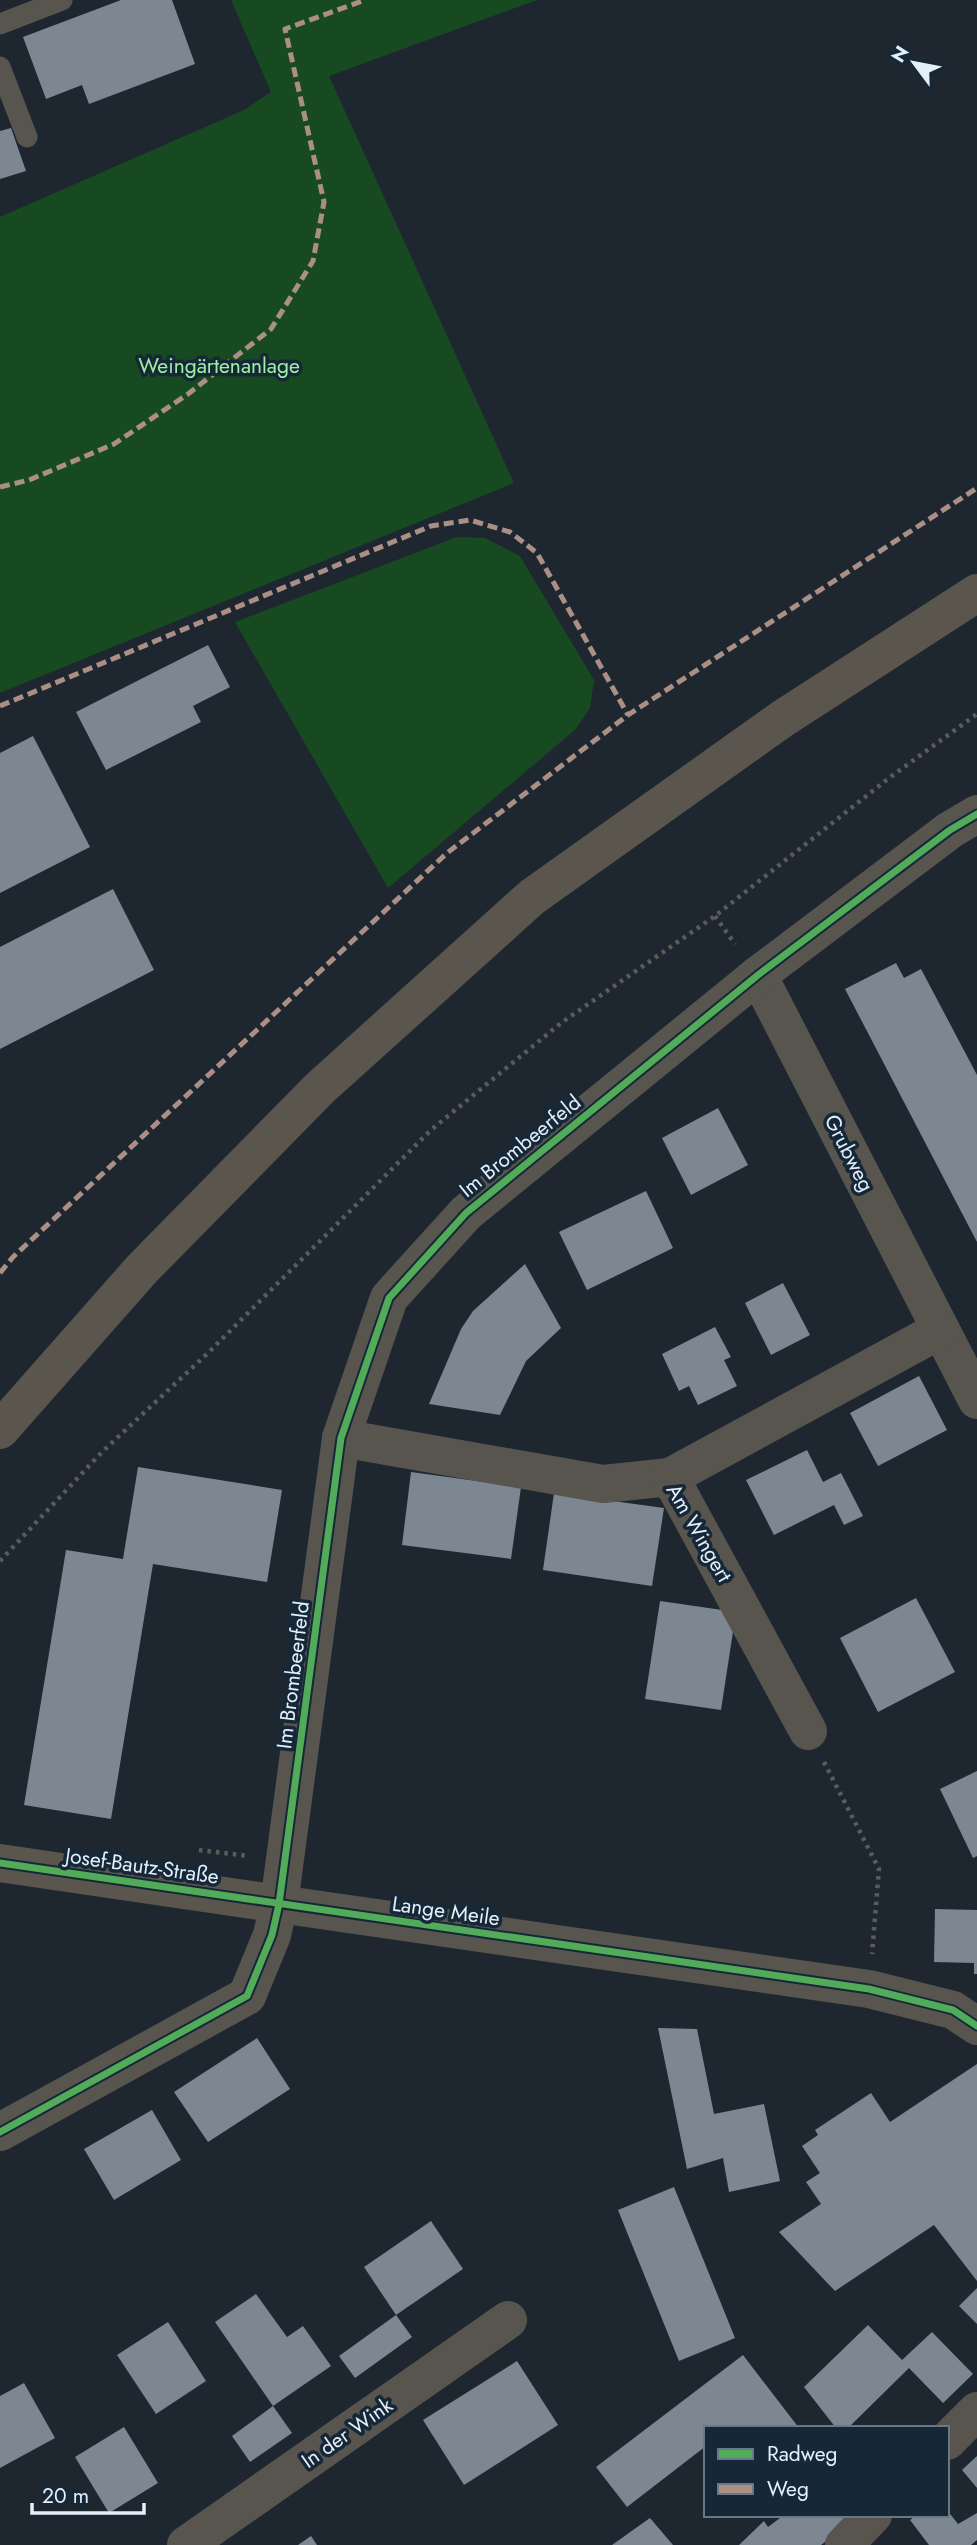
<svg xmlns="http://www.w3.org/2000/svg" width="977" height="2545" font-family="Jost,sans-serif">
<style>
.green{fill:#184a22}
.building{fill:#7c8791}
.lines{fill:none;stroke-linecap:round;stroke-linejoin:round}
.path{stroke:#5b5c5a;stroke-width:4.5;stroke-dasharray:3.5 5;stroke-linecap:butt}
.lane{stroke:#58554f;stroke-width:21}
.street{stroke:#58554f;stroke-width:38}
.secondary{stroke:#5a564d;stroke-width:38}
.quiet{stroke:#ac8f84;stroke-width:5;stroke-dasharray:10 5;stroke-linecap:butt}
.cycleway-casing{stroke:#162838;stroke-width:11}
.cycleway{stroke:#51ab58;stroke-width:7}
.labels{text-anchor:middle;stroke-width:7;stroke-linejoin:round;paint-order:stroke}
.park-label{font-size:21px;fill:#9cf1a1;stroke:#162838}
.street-label{font-size:21px;fill:#e4effa;stroke:#162838}
</style>
<rect width="100%" height="100%" fill="#1e2730"/>
<g class="green">
<path d="M231 0H537L329 76 514 483 0 693V217L244 110 271 92Z"/>
<path d="M457 537 485 538 520 556 594 680 590 708 576 729 388 888 235 622Z"/>
</g>
<g class="building">
<path d="M121 0H172L195 64 89 104 82 85 46 99 23 37Z"/>
<path d="M11 128 26 171 0 179V131Z"/>
<path d="M208 645 230 687 193 706 201 722 106 770 76 712Z"/>
<path d="M33 736 90 847 0 893V753Z"/>
<path d="M113 889 154 970 0 1049V947Z"/>
<path d="M896 963 904 978 921 969 977 1075V1242L845 989Z"/>
<path d="M718 1108 748 1165 691 1195 662 1138Z"/>
<path d="M646 1191 673 1248 587 1290 559 1232Z"/>
<path d="M525 1264 561 1328 526 1361 500 1415 429 1404 461 1329 473 1311Z"/>
<path d="M783 1283 810 1335 771 1355 745 1303Z"/>
<path d="M715 1327 731 1357 724 1360 737 1386 698 1405 689 1386 679 1391 662 1354Z"/>
<path d="M919 1376 947 1430 878 1466 850 1413Z"/>
<path d="M807 1450 823 1482 841 1473 863 1516 844 1525 834 1505 774 1535 746 1480Z"/>
<path d="M138 1467 282 1490 267 1582 153 1564 111 1819 24 1805 66 1550 123 1559Z"/>
<path d="M411 1472 521 1487 511 1559 402 1545Z"/>
<path d="M554 1493 664 1508 652 1586 543 1570Z"/>
<path d="M916 1598 955 1672 878 1712 840 1638Z"/>
<path d="M660 1601 736 1612 721 1710 645 1699Z"/>
<path d="M977 1771V1856L973 1858 940 1789Z"/>
<path d="M935 1909 977 1910V1974H974V1963L934 1962Z"/>
<path d="M658 2028 697 2029 714 2114 764 2104 780 2181 729 2192 723 2158 687 2169Z"/>
<path d="M257 2038 290 2089 208 2142 174 2092Z"/>
<path d="M977 2064V2281L934 2225 835 2291 779 2232 821 2204 806 2182 820 2173 802 2146 818 2135 815 2130 871 2093 890 2122Z"/>
<path d="M152 2110 181 2160 114 2200 84 2149Z"/>
<path d="M674 2187 735 2338 679 2361 618 2210Z"/>
<path d="M431 2221 463 2269 396 2315 412 2337 355 2378 339 2356 396 2315 364 2267Z"/>
<path d="M977 2288V2324L959 2306Z"/>
<path d="M256 2294 287 2337 303 2326 331 2366 273 2406 215 2322Z"/>
<path d="M168 2322 206 2381 156 2414 117 2355Z"/>
<path d="M868 2325 902 2360 932 2332 973 2374 943 2403 909 2368 848 2428H836L804 2387Z"/>
<path d="M743 2355 799 2428H706V2446L627 2507 596 2467Z"/>
<path d="M517 2361 558 2425 464 2485 423 2420Z"/>
<path d="M24 2383 55 2438 0 2468V2396Z"/>
<path d="M273 2406 292 2433 250 2462 232 2436Z"/>
<path d="M124 2427 158 2483 109 2513 75 2457Z"/>
<path d="M977 2456V2488L962 2470Z"/>
<path d="M947 2510 958 2524 977 2513V2540L971 2545H929L910 2520 917 2515H947Z"/>
<path d="M784 2515H860L821 2545H739L764 2521 768 2527Z"/>
<path d="M650 2518 673 2545H612Z"/>
<path d="M311 2536 317 2545H298Z"/>
</g>
<g class="lines">
<g class="path">
<path d="M715 916 735 944"/>
<path d="M0 1561 102 1452 208 1353 431 1130 561 1023 715 916 889 778 977 714"/>
<path d="M824 1762 879 1869 872 1954"/>
<path d="M199 1850 249 1856"/>
</g>
<g class="lane">
<path d="M0 24 62 0"/>
<path d="M0 67 27 137"/>
</g>
<g class="street">
<path d="M758 975 977 1400"/>
<path d="M341 1438 603 1484 670 1477 808 1731"/>
<path d="M670 1477 940 1330"/>
<path d="M279 1904 869 1989 953 2010 977 2026"/>
<path d="M0 2132 247 1996 272 1935 279 1904 341 1438 389 1298 466 1213 758 975 950 830 977 814"/>
<path d="M947 2441 977 2411"/>
<path d="M186 2545 508 2320"/>
<path d="M844 2545 873 2515"/>
</g>
<g class="secondary">
<path d="M0 1430 142 1269 320 1088 532 897 782 719 977 593"/>
<path d="M0 1863 279 1904"/>
</g>
<g class="quiet">
<path d="M0 487 29 480 114 444 188 394 271 329 313 261 324 202 285 29 365 0"/>
<path d="M0 706 431 526 470 520 510 532 537 553 628 715"/>
<path d="M0 1273 13 1257 447 853 628 715 977 488"/>
</g>
<g class="cycleway-casing">
<g id="cycleway">
<path d="M0 1863 869 1989 953 2010 977 2026"/>
<path d="M0 2132 247 1996 272 1935 279 1904 341 1438 389 1298 466 1213 758 975 950 830 977 814"/>
</g>
</g>
<use href="#cycleway" class="cycleway"/>
</g>
<g class="labels">
<g class="park-label">
<text x="219" y="373">Weingärtenanlage</text>
</g>
<g class="street-label">
<text transform="translate(520 1146) rotate(-39)" y="7">Im Brombeerfeld</text>
<text transform="translate(849 1153) rotate(63)" y="7">Grubweg</text>
<text transform="translate(699 1533) rotate(60)" y="7">Am Wingert</text>
<text transform="translate(293 1675) rotate(-83)" y="7">Im Brombeerfeld</text>
<text transform="translate(142 1866) rotate(8)" y="7">Josef-Bautz-Straße</text>
<text transform="translate(446 1911) rotate(8)" y="7">Lange Meile</text>
<text transform="translate(347 2433) rotate(-35)" y="7">In der Wink</text>
</g>
</g>
<rect x="704" y="2426" width="245" height="91" fill="#162838" stroke="#687886" stroke-width="2"/>
<rect x="718" y="2449" width="35" height="10" fill="#51ab58" stroke="#687886" stroke-width="2"/>
<text x="767" y="2461" font-size="21" fill="#e4effa">Radweg</text>
<rect x="718" y="2484" width="35" height="10" fill="#ac8f84" stroke="#687886" stroke-width="2"/>
<text x="767" y="2496" font-size="21" fill="#e4effa">Weg</text>
<g transform="translate(914 63) rotate(302)" stroke="#162838" stroke-width="5" paint-order="stroke">
<path d="M0-5L12 26L0 18L-12 26Z" fill="#e4effa"/>
<text y="-10" font-size="19" font-weight="bold" text-anchor="middle" fill="#e4effa">N</text>
</g>
<path d="M32 2503v10h112v-10" fill="none" stroke="#e4effa" stroke-width="3.5"/>
<text x="42" y="2503" font-size="21" fill="#e4effa" stroke="#162838" stroke-width="5" paint-order="stroke">20 m</text>
</svg>
